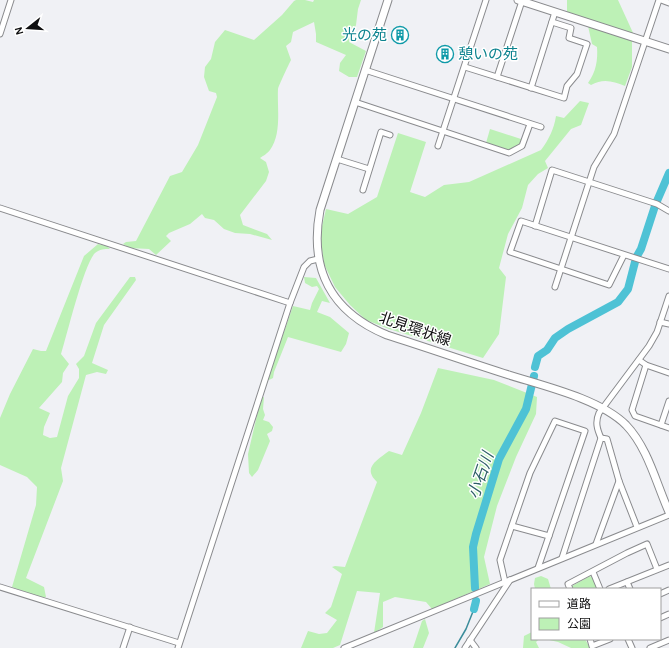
<svg xmlns="http://www.w3.org/2000/svg" width="669" height="648" font-family="'Alegreya Sans','Noto Sans JP',sans-serif">
<style>
.green{fill:#bdf1b6}
.lines{fill:none;stroke-linecap:round;stroke-linejoin:round}
.stream{stroke:#3b8c9a;stroke-width:1.5}
.river{stroke:#4ec2d5;stroke-width:8}
.street-casing{stroke:#8a8b8e;stroke-width:7}
.secondary-casing{stroke:#8a8b8e;stroke-width:9}
.street{stroke:#fff;stroke-width:5}
.secondary{stroke:#fff;stroke-width:7}
.labels{text-anchor:middle;stroke-width:3;stroke-linejoin:round;paint-order:stroke}
.culture-label{font-size:15px;fill:#0d838f;stroke:#fff;text-anchor:end}
.street-label{font-size:15px;fill:#0f0f10;stroke:#fff}
.water-label{font-size:16px;font-style:italic;fill:#2d5e67;stroke:#fff}
</style>
<rect width="100%" height="100%" fill="#f0f1f5"/>
<g class="green">
<path d="M296 0H305L313 2 314 0H361L358 9 356 25 349 42 366 51 357 77H349L339 71 340 63 346 55 316 42V34L314 22 293 32 291 42 286 46 291 60C288 66 279 85 278 89 277 107 282 134 270 150 268 153 263 156 260 158L266 162 269 172 266 181 240 215 243 225 267 234 272 240 250 234 235 233 224 229 214 220 205 218 202 214 190 224 169 233 166 236 171 241 156 255 149 249 130 248 123 244 126 242 136 241 170 176 182 172 198 145 217 97 216 93 209 91 204 77 205 67 211 59 215 42 225 30 254 40 282 15 294 1Z"/>
<path d="M567 0H618L634 35 567 14Z"/>
<path d="M588 26 632 41V67L625 86C613 81 603 78 591 85L588 83C596 72 598 60 597 47L592 44Z"/>
<path d="M580 101 589 103 581 125 571 129 545 161 548 168 538 174 528 185 522 208 508 234 499 268 506 277 499 334 483 358 389 329 366 320 350 305 335 287 324 264 320 235 326 209 348 214 377 197 398 133 426 142 410 192 425 197 444 185 469 182 541 150C549 139 554 129 556 116L564 118Z"/>
<path d="M490 129 521 139 520 144 508 150 486 143Z"/>
<path d="M98 244 107 246 110 249C104 249 100 249 95 253 84 264 67 335 61 354L69 364 63 373 62 382 39 408 50 413 44 427 43 435 50 438 57 437 68 396 79 378V369L76 364 84 356 96 323 130 277H135L136 280 104 325 92 363 108 370 106 374 97 372 86 375 61 468 63 481 26 578 44 587 46 597 41 598 12 587 36 505 37 487 27 477 0 465V418L10 394 33 349 41 351H46L84 256Z"/>
<path d="M304 277 316 278 330 303 322 301 317 312 330 317 349 333 346 344 341 352 288 337 274 372 273 378 269 380 268 378 293 306 310 310 312 303 319 289 317 286 312 287 305 283Z"/>
<path d="M438 368 494 380 537 397 536 414 516 457 497 506 484 557 490 584 432 609 426 602 395 597 383 602V627L374 633 380 593 357 591 340 645 333 648C323 648 312 648 301 648L308 631 319 634 327 633 337 620 325 613 331 607 342 574 332 567 335 566 345 567 377 482C362 468 377 460 389 451L402 455 421 413Z"/>
<path d="M264 397 263 409 265 415 263 420 269 422 273 427 272 431 267 434 270 441 258 470 252 477 249 473 248 454 261 398Z"/>
<path d="M541 576 548 579 551 589H535L534 584 535 578Z"/>
<path d="M590 576 593 578 598 589H571L572 586Z"/>
<path d="M425 619 429 633 423 648H413L422 621Z"/>
<path d="M532 632V639H539L536 642 539 648H523L524 636Z"/>
<path d="M545 639H585L590 648H571L558 642Z"/>
</g>
<g class="lines">
<path class="stream" d="M455 648 466 629 474 609"/>
<g class="river">
<path d="M657 201 669 173"/>
<path d="M637 256 641 249 655 206"/>
<path d="M535 367 538 356 547 350 555 338 568 329 618 302 628 289 635 262"/>
<path d="M475 588 473 547 476 534 499 459 526 409 534 376"/>
<path d="M474 609 476 601"/>
</g>
<g class="street-casing">
<g id="street">
<path d="M661 0 669 3"/>
<path d="M0 34 11 0"/>
<path d="M465 67 564 98 567 86 577 74 587 44 569 38 571 28 552 22"/>
<path d="M365 70 541 127"/>
<path d="M497 77 522 1"/>
<path d="M531 88 555 12"/>
<path d="M355 102 509 153 522 146 530 124"/>
<path d="M438 146 486 0"/>
<path d="M337 159 369 169"/>
<path d="M363 190 381 132 390 135"/>
<path d="M0 208 290 303"/>
<path d="M535 226 552 170 657 204 669 211"/>
<path d="M624 255 609 285 510 252 521 221 669 269"/>
<path d="M555 287 594 167 614 134 659 0"/>
<path d="M660 322 669 324"/>
<path d="M639 360 646 365 632 410 635 416 669 428"/>
<path d="M646 365 669 373"/>
<path d="M661 425 669 401"/>
<path d="M601 438 607 439 619 481 637 527"/>
<path d="M512 526 549 536"/>
<path d="M596 544 619 481"/>
<path d="M562 558 601 438C597 429 595 422 599 413L649 346 657 332 669 296"/>
<path d="M593 572 600 589"/>
<path d="M505 582 500 560 530 473 555 421 585 431 538 568"/>
<path d="M627 582 630 589"/>
<path d="M0 587 179 643"/>
<path d="M570 589 568 584 627 553 647 544 657 569"/>
<path d="M609 589 669 565"/>
<path d="M660 594 669 590"/>
<path d="M660 618 669 614"/>
<path d="M590 639 592 646 610 639"/>
<path d="M628 639 632 648"/>
<path d="M470 640 476 648"/>
<path d="M123 648 130 627"/>
<path d="M178 648 290 303 304 267 310 261 318 259"/>
<path d="M344 648 669 515"/>
<path d="M465 648 510 580"/>
<path d="M650 648 669 640"/>
</g>
</g>
<g class="secondary-casing">
<g id="secondary">
<path d="M388 0 320 210C309 269 331 312 387 335 428 348 468 362 509 375 544 386 600 399 626 425 648 448 656 483 669 512"/>
<path d="M518 0 669 49"/>
</g>
</g>
<use href="#street" class="street"/>
<use href="#secondary" class="secondary"/>
</g>
<defs>
<g id="building-ring" transform="scale(0.9)"><circle r="9.5" fill="#fff" stroke="#0f9aa8" stroke-width="1.5"/><path d="M-4-6H4V6H1V3H-1V6H-4ZM-2.5-4.3h1.7v1.8h-1.7ZM.8-4.3h1.7v1.8H.8ZM-2.5-1h1.7V.8h-1.7ZM.8-1h1.7V.8H.8Z" fill="#0f9aa8"/></g>
</defs>
<g fill-rule="evenodd">
<use href="#building-ring" x="400" y="35"/>
<use href="#building-ring" x="445" y="54"/>
</g>
<g class="labels">
<g class="culture-label">
<text x="387" y="40">光の苑</text>
<text x="458" y="59" text-anchor="start">憩いの苑</text>
</g>
<g class="street-label">
<text transform="translate(415 329) rotate(19)" y="5">北見環状線</text>
</g>
<g class="water-label">
<text transform="translate(480 475) rotate(-71)" y="6">小石川</text>
</g>
</g>
<rect x="531" y="588" width="130" height="52" fill="#ffffff" stroke="#9f9f9f"/>
<rect x="539" y="601" width="20" height="6" fill="#ffffff" stroke="#9f9f9f"/>
<text x="567" y="608" font-size="12" fill="#0f0f10">道路</text>
<rect x="539" y="618" width="20" height="12" fill="#bdf1b6" stroke="#9f9f9f"/>
<text x="567" y="628" font-size="12" fill="#0f0f10">公園</text>
<g transform="translate(28 28) rotate(253)" stroke="#ffffff" stroke-width="3" paint-order="stroke">
<path d="M0-3L7 15L0 10L-7 15Z" fill="#0f0f10"/>
<text y="-6" font-size="11" font-weight="bold" text-anchor="middle" fill="#0f0f10">N</text>
</g>
</svg>
